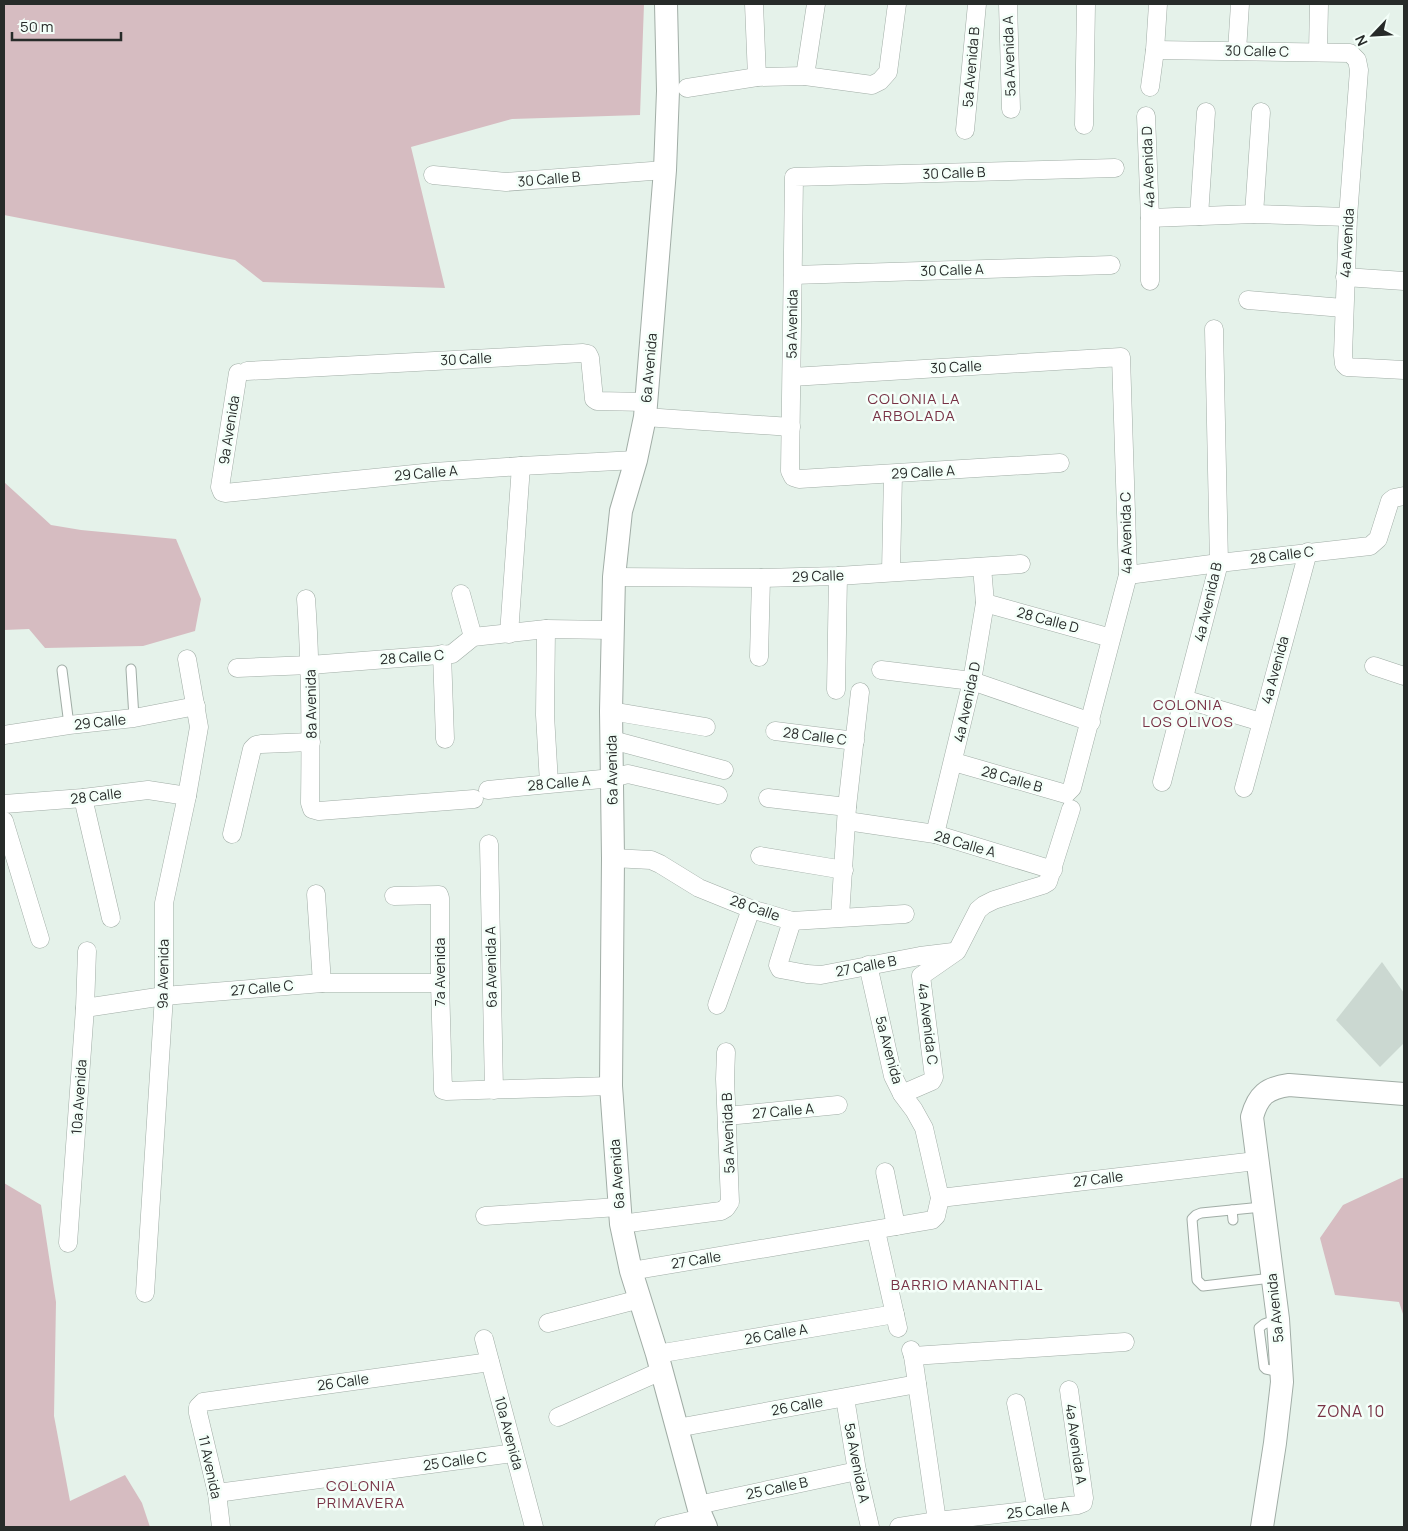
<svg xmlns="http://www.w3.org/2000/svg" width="1408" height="1531" font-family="Manrope,sans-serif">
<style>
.green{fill:#d6bcc1}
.building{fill:#cbd8d1}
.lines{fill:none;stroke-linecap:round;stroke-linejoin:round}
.service-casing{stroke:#a1ada6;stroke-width:11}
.minor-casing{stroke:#a1ada6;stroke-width:19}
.tertiary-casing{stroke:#a1ada6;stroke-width:24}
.service{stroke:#fff;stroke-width:9}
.minor{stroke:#fff;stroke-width:18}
.tertiary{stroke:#fff;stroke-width:22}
.labels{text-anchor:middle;stroke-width:5;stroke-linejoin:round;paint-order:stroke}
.street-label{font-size:14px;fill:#272b29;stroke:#f4fff9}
.neighbourhood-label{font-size:15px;letter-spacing:1px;fill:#783245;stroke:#f4fff9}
.quarter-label{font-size:16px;letter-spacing:1px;fill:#783245;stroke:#f4fff9}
</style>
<rect width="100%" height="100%" fill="#e5f2ea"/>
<g class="green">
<path d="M4 4H644L640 115 512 119 411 147 445 288 263 282 235 260 4 215Z"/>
<path d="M4 482 51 525 81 530 176 539 201 599 195 631 143 646 45 648 29 629 4 630Z"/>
<path d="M1401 1178H1404V1317L1399 1302 1335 1295 1320 1238 1343 1205Z"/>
<path d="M4 1183 41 1205 56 1302 54 1416 70 1501 125 1475 142 1503 150 1527H4Z"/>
</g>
<path class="building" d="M1382 962 1404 993V1043L1380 1067 1336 1020Z"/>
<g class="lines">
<g class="service-casing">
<g id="service">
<path d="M131 669 134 718"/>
<path d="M62 670 69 725"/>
<path d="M1262 1207 1201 1213 1196 1215 1192 1219 1197 1280 1203 1286 1272 1278"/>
<path d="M1232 1210 1233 1220"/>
<path d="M1278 1319 1264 1324 1259 1328 1264 1367 1266 1369 1280 1372"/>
</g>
</g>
<g class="minor-casing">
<g id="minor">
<path d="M754 4 757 77"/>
<path d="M1008 4 1011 109"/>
<path d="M1155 50 1350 53 1357 60 1359 70 1348 217 1343 355 1344 364 1347 367 1404 370"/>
<path d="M1237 51 1240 4"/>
<path d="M1318 52 1319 4"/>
<path d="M805 76 816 4"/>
<path d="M1150 87 1155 50 1158 4"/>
<path d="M687 88 757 77 805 76 872 85 880 81 888 72 897 4"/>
<path d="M1146 116 1150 218V281"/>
<path d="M1084 125 1086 4"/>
<path d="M965 130 977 4"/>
<path d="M433 175 506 182 665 170"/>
<path d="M1254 214 1261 112"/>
<path d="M1199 216 1206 112"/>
<path d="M1150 218 1254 214 1348 217"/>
<path d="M793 275 1111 265"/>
<path d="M1345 277 1404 281"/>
<path d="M1248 300 1343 308"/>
<path d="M247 371 583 353 588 354 590 358 594 399 597 401 646 402"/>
<path d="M238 373 220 487 222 492 225 493 434 472 521 466 636 460"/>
<path d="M792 377 1121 357 1128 575 1072 788 1066 794 954 762"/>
<path d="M645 417 791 427"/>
<path d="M1060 463 799 479 793 477 790 471 794 177 1115 168"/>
<path d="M891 572 893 474"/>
<path d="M1128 575 1219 563 1370 546 1378 539 1390 501 1394 498 1404 496"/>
<path d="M614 577 761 578 838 576 1021 564"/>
<path d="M461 594 473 637"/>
<path d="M306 599C311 667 311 734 310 803L312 809 319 811 474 799"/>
<path d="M985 603 1111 638"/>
<path d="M546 629 545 715 549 783"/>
<path d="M509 634 521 466"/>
<path d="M442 654 445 739"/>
<path d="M759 657 761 578"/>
<path d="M1374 666 1404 676"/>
<path d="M237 668 310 665 452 654 473 637 546 629 612 630"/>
<path d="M881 670 972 681 1091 722"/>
<path d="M836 690 838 576"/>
<path d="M1184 699 1261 722"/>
<path d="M611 711 706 727"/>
<path d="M775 731 855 741"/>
<path d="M4 735 69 725 134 718 196 706"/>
<path d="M612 740 724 770"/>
<path d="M1162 782 1219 563 1214 329"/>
<path d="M1244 788 1308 552"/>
<path d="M488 790 612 778 628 774 718 795"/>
<path d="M83 798 111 918"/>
<path d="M768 798 847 807"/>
<path d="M4 804 83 798 148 790 187 796"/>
<path d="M4 821 40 939"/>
<path d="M847 821 935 834 1053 870"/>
<path d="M232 834 252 749 256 745 261 744 311 742"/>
<path d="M935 834 972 681 985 603 982 567"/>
<path d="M489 844 494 1090"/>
<path d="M760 856 844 870"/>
<path d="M613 858 651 860 660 864 699 888 751 909 792 921 905 914"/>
<path d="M316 894 322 983"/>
<path d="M394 896 439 895 440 898V983L443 1090 446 1091 611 1086"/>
<path d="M840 917 847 807 860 692"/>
<path d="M792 921 778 965 780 969 807 974 821 975 920 956 953 952"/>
<path d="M717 1005 751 909"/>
<path d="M85 1008 164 996 322 983H440"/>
<path d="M902 1094 932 1081 934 1077 921 976 957 951 978 910 984 905 994 900 1043 885 1048 882 1071 809"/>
<path d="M727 1116 838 1105"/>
<path d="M885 1172 896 1226"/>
<path d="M940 1198 1256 1161"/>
<path d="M485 1216 618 1207"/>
<path d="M621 1224 721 1211 726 1208 730 1202 725 1079 726 1052"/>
<path d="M876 1231 898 1328"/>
<path d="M68 1243 85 1008 87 951"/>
<path d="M631 1271 932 1220 936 1216 940 1198 924 1128 914 1110 902 1094 893 1076 868 965"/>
<path d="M145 1293 164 996V903L187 796 199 727 187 659"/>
<path d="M548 1323 640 1299"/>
<path d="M484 1339 534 1527"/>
<path d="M911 1350 913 1356 1125 1342"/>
<path d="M657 1354 895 1314"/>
<path d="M913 1356 937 1521"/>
<path d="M845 1398 857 1471 870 1527"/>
<path d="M1016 1403 1037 1510"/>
<path d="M558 1417 661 1371"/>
<path d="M677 1428 917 1384"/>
<path d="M217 1493 514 1453"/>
<path d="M698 1505 857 1471"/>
<path d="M221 1527 217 1493 198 1413V1407L203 1402 490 1362"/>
<path d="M664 1527 702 1518"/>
<path d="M899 1527 937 1521 1078 1505 1083 1503 1084 1498 1069 1390"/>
</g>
</g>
<g class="tertiary-casing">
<g id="tertiary">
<path d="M666 4 668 91 665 170 645 417 636 460 621 511 614 577 611 711 613 858 611 1086 621 1224 631 1271 657 1354 700 1513 706 1527"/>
<path d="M1262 1527 1275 1443 1282 1382 1278 1319 1252 1117C1258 1095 1267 1088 1289 1085L1404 1094"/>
</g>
</g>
<use href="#service" class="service"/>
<use href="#minor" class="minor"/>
<use href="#tertiary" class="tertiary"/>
</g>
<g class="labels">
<g class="street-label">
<text transform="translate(1257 51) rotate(1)" y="5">30 Calle C</text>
<text transform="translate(1009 56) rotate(-92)" y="5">5a Avenida A</text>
<text transform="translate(971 67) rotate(-85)" y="5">5a Avenida B</text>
<text transform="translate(1148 167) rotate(-92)" y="5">4a Avenida D</text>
<text transform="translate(954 173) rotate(-2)" y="5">30 Calle B</text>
<text transform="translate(549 179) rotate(-5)" y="5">30 Calle B</text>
<text transform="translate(1347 243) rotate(-87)" y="5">4a Avenida</text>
<text transform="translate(952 270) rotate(-2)" y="5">30 Calle A</text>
<text transform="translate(792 324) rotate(-89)" y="5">5a Avenida</text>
<text transform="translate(466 359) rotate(-3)" y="5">30 Calle</text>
<text transform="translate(956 367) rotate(-3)" y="5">30 Calle</text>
<text transform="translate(649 368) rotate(-85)" y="5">6a Avenida</text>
<text transform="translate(229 430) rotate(-81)" y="5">9a Avenida</text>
<text transform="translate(923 472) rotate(-3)" y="5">29 Calle A</text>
<text transform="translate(426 473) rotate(-5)" y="5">29 Calle A</text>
<text transform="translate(1126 533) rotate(-91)" y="5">4a Avenida C</text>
<text transform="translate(1282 555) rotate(-7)" y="5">28 Calle C</text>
<text transform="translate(818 576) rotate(-2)" y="5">29 Calle</text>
<text transform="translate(1208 602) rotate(-77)" y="5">4a Avenida B</text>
<text transform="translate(1048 620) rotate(15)" y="5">28 Calle D</text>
<text transform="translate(412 657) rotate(-4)" y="5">28 Calle C</text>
<text transform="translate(1275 670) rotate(-75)" y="5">4a Avenida</text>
<text transform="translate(967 702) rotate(-78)" y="5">4a Avenida D</text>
<text transform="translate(311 704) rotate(-91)" y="5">8a Avenida</text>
<text transform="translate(100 722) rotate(-6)" y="5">29 Calle</text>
<text transform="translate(815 736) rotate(7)" y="5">28 Calle C</text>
<text transform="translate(612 770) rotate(-91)" y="5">6a Avenida</text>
<text transform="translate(1012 779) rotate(16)" y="5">28 Calle B</text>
<text transform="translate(559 783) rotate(-5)" y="5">28 Calle A</text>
<text transform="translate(96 796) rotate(-7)" y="5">28 Calle</text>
<text transform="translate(965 844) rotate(16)" y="5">28 Calle A</text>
<text transform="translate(755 908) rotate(19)" y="5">28 Calle</text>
<text transform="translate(866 966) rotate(-11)" y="5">27 Calle B</text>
<text transform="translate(491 967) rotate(-91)" y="5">6a Avenida A</text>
<text transform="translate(440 972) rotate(-90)" y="5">7a Avenida</text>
<text transform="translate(163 974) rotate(-89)" y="5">9a Avenida</text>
<text transform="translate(262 988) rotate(-5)" y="5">27 Calle C</text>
<text transform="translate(928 1024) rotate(83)" y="5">4a Avenida C</text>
<text transform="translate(889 1050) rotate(75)" y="5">5a Avenida</text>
<text transform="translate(79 1097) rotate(-86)" y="5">10a Avenida</text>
<text transform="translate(783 1111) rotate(-5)" y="5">27 Calle A</text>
<text transform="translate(728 1133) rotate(-92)" y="5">5a Avenida B</text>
<text transform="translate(617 1174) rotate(-94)" y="5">6a Avenida</text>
<text transform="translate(1098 1179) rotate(-7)" y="5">27 Calle</text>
<text transform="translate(696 1260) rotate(-9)" y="5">27 Calle</text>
<text transform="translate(1275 1308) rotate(-96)" y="5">5a Avenida</text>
<text transform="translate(776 1334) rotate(-10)" y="5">26 Calle A</text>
<text transform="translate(343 1382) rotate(-8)" y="5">26 Calle</text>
<text transform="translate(797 1406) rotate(-10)" y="5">26 Calle</text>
<text transform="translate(509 1433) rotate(75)" y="5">10a Avenida</text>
<text transform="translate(1076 1444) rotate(82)" y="5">4a Avenida A</text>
<text transform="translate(455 1461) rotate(-8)" y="5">25 Calle C</text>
<text transform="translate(857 1463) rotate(79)" y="5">5a Avenida A</text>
<text transform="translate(210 1467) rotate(78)" y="5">11 Avenida</text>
<text transform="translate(777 1488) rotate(-12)" y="5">25 Calle B</text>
<text transform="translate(1038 1510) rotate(-7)" y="5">25 Calle A</text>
</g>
<g class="neighbourhood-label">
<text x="914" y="404">COLONIA LA<tspan x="914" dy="17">ARBOLADA</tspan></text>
<text x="1188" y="710">COLONIA<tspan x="1188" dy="17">LOS OLIVOS</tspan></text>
<text x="967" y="1290">BARRIO MANANTIAL</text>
<text x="361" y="1491">COLONIA<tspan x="361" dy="17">PRIMAVERA</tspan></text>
</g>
<g class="quarter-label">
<text x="1351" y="1417">ZONA 10</text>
</g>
</g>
<rect width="1408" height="1531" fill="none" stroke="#272b29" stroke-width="10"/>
<g transform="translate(1373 35) rotate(245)" stroke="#f4fff9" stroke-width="4" paint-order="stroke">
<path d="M0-4L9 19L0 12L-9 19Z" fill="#272b29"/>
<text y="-8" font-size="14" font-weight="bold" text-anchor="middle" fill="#272b29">N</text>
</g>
<path d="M12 32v8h109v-8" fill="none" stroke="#272b29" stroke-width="2.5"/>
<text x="20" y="32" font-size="15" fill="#272b29" stroke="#f4fff9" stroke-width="4" paint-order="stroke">50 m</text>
</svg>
